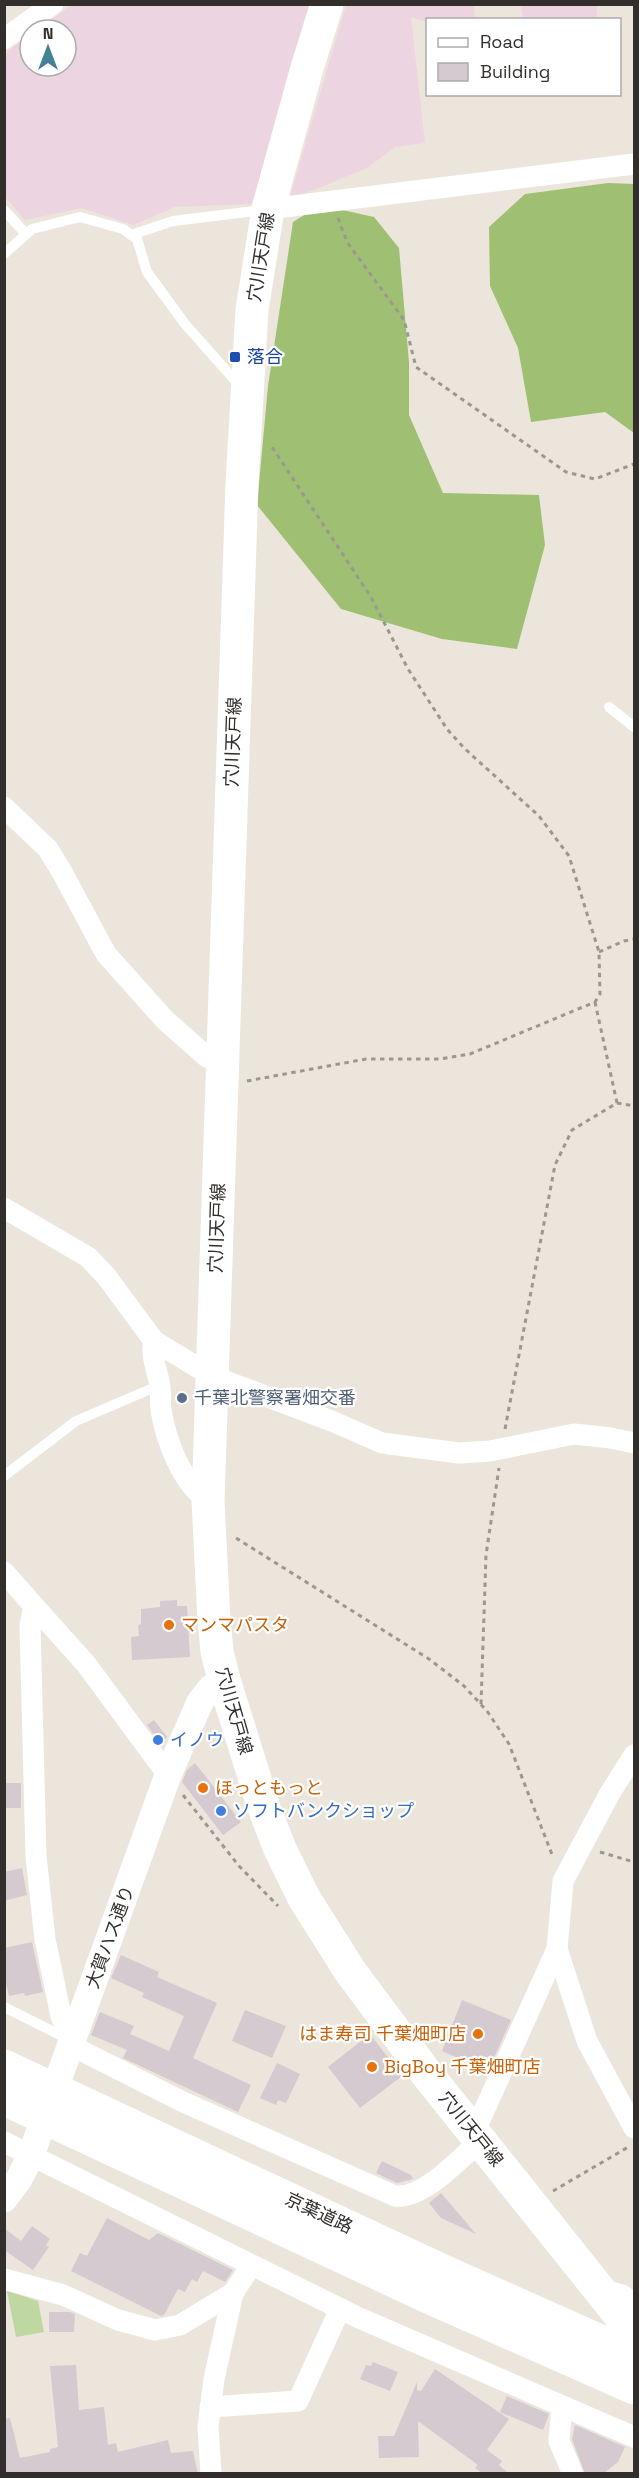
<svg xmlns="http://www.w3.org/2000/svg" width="639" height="2478" font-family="'Space Grotesk','Noto Sans JP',sans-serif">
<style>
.industrial{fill:#ecd5e0}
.green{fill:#bfd7a1}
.forest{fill:#9fc072}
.building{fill:#d5cad0}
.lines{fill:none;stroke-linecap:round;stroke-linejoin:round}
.path{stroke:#9c9791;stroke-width:3;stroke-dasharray:4.5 4.5;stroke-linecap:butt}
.service{stroke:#fff;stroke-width:10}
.minor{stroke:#fff;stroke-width:21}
.tertiary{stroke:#fff;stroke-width:27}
.primary{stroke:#fff;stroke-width:33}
.motorway{stroke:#fff;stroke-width:33}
.transit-dot{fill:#1a4fb4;stroke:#fff;stroke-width:2}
.service-dot{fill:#5c6f8a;stroke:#fff;stroke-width:2}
.food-dot{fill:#e8710a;stroke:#fff;stroke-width:2}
.shop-dot{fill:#3f7fe0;stroke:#fff;stroke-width:2}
.labels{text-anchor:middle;stroke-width:4.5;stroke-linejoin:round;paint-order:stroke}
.street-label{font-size:18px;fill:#312e2b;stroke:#fff}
.transit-label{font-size:18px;fill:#164399;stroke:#fff;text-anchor:start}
.service-label{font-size:18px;fill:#4e5e75;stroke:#fff;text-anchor:start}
.food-label{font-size:18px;fill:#c56008;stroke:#fff;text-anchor:start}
.shop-label{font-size:18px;fill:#366cbe;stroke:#fff;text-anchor:start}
</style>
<rect width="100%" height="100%" fill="#ece5dc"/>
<g class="industrial">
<path d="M71 5H309L252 204 175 207 133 225 82 208 25 220 5 197 4 54 30 35V66H66V30H37Z"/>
<path d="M346 5H474L475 19 428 20 427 22 411 17 425 143 395 147 367 168 289 200Z"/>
<path d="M521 5H597V19H523Z"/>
</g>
<path class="green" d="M7 2291 38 2301 44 2332 16 2337Z"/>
<g class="forest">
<path d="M608 183 634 184V433L605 412 531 422 518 348 490 286 489 227 525 194Z"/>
<path d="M320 205 374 217 399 248 409 362V415L443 493 539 495 545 545 517 649 442 639 341 609 257 505 268 386 293 222Z"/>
</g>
<g class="building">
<path d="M177 1600V1606H187L190 1657 132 1660 131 1637 139 1636 138 1625 141 1624V1609L160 1607V1601Z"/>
<path d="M154 1720 167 1737 161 1745 147 1725Z"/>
<path d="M195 1763 241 1822 223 1835 182 1782 187 1770Z"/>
<rect x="4" y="1783" width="17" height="25"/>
<path d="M22 1868 27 1895 4 1901V1872Z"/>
<path d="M32 1942 43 1992 25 1996 24 1993 9 1996 4 1977V1948Z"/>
<path d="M121 1955 159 1972 157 1977 217 2003 193 2058 251 2085 238 2112 123 2058 127 2050 91 2035 100 2012 134 2026 130 2034 169 2051 184 2016 142 1997 144 1993 111 1978Z"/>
<path d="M462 2000 511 2020 488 2071 442 2051Z"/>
<path d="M245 2010 286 2026 272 2058 232 2041Z"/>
<path d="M370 2034 402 2076 360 2108 328 2067Z"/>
<path d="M277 2063 300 2074 286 2103 278 2100 276 2105 260 2098Z"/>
<path d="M382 2161 411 2175 413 2179 397 2183 376 2173Z"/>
<path d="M441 2193 476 2234 441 2218 429 2203Z"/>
<path d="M107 2218 149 2240 158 2233 233 2270 225 2282 203 2271 197 2282 192 2279 185 2292 178 2289 164 2315 161 2316 71 2271 80 2253 87 2256Z"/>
<path d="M32 2226 50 2239 46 2245 49 2247 33 2270 4 2250V2228L21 2241Z"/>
<path d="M49 2312H70L75 2314 74 2332H49Z"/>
<path d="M373 2362 398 2372 390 2391 360 2379 366 2365 371 2366Z"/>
<path d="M76 2365 79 2410 104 2407 108 2445 116 2443 118 2452 168 2440 171 2453 193 2451 198 2474H4V2419L10 2418 20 2458 50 2452V2449L58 2447 50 2366Z"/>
<path d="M435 2369 509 2419 487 2450 502 2461 499 2465 509 2474H483L475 2468 478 2465 418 2421 419 2457 379 2458 378 2436H394L417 2382V2390L421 2391Z"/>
<path d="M507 2396 549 2414 543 2430 500 2412Z"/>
<path d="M575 2425 625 2447 618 2462 603 2474H585L572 2439Z"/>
</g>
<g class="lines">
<g class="path">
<path d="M338 218 347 242 404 320 416 367 566 472 595 479 634 464"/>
<path d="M599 952 624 941 634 939"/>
<path d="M247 1081 366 1059H440L470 1054 595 1002 600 994 599 952 569 856 539 816 464 748 447 729 408 669 371 597 270 444"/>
<path d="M617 1103 634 1106"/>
<path d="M505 1429 555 1165 572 1130 617 1103 595 1002"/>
<path d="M236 1538 429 1659 464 1686 487 1711 509 1744 553 1857"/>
<path d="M481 1704 486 1555 499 1468"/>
<path d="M183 1795 239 1866 278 1906"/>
<path d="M600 1852 634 1862"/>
<path d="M553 2191 630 2146"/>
</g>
<g class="service">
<path d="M4 210 26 234"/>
<path d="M131 235 173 221 263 210"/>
<path d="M4 254 32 229 80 217 123 229 137 239 147 272 185 324 240 386"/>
<path d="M609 707 634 727"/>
<path d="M4 1476 76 1421 160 1385"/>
<path d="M4 2007 70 2040"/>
</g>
<g class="minor">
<path d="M4 39 53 4"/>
<path d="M268 209 634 164"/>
<path d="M4 807 48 849 63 874 106 954 165 1020 207 1057 224 1066"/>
<path d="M4 1208 88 1257 106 1276 154 1341 212 1376 334 1422 382 1443 459 1453 490 1451 574 1434 611 1438 634 1443"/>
<path d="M154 1341C150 1357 158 1371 160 1387 161 1395 160 1403 161 1410 166 1441 182 1483 208 1501"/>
<path d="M4 1572 34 1606 30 1625 36 1856 45 1939 61 2016 73 2042 78 2049 181 2101 395 2196C424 2199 459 2159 480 2141"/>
<path d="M34 1606 86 1664 168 1775"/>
<path d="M557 1949 587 2041 634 2128"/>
<path d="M474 2133 557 1949 563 1881 610 1793 634 1755"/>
<path d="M4 2142 357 2317 634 2437"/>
<path d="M4 2279 63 2295 118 2320 155 2330 180 2325 233 2293"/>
<path d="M601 2289 622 2295 634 2304"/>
<path d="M562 2406 559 2441 573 2474"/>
<path d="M210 2407 298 2401 340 2309"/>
<path d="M211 2474 208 2427 214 2379 233 2293 251 2266"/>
</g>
<path class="tertiary" d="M4 2199 19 2179 31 2155 168 1775 200 1702 211 1688 224 1680"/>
<path class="primary" d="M327 4 307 68 268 209 252 310 242 484 208 1501 214 1620 217 1651 224 1680 264 1808 280 1849 304 1898 350 1971 426 2073 634 2333"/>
<g class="motorway">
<path d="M4 2066 441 2270 634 2356"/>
<path d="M4 2099 426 2296 634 2388"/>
</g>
</g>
<rect class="transit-dot" x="229" y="351" width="12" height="12" rx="3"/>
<circle class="service-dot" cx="182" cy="1398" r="6"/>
<g class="food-dot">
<circle cx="169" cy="1625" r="6"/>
<circle cx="203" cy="1788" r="6"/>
<circle cx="478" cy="2034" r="6"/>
<circle cx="372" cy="2067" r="6"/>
</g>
<g class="shop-dot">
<circle cx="158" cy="1740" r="6"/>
<circle cx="221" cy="1811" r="6"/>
</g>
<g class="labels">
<g class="street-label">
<text transform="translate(261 257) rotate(-81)" y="6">穴川天戸線</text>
<text transform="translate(233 742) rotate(-88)" y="6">穴川天戸線</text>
<text transform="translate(217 1228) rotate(-88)" y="6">穴川天戸線</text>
<text transform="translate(234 1711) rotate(74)" y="6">穴川天戸線</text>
<text transform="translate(110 1937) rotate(-70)" y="6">大賀ハス通り</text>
<text transform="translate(471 2129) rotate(51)" y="6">穴川天戸線</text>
<text transform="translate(319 2213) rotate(25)" y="6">京葉道路</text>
</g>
<g class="transit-label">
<text x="247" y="363">落合</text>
</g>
<g class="service-label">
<text x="194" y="1404">千葉北警察署畑交番</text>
</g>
<g class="food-label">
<text x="181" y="1631">マンマパスタ</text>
<text x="215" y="1794">ほっともっと</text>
<text x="466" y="2040" text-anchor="end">はま寿司 千葉畑町店</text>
<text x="384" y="2073">BigBoy 千葉畑町店</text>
</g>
<g class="shop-label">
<text x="170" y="1746">イノウ</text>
<text x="233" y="1817">ソフトバンクショップ</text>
</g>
</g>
<rect width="639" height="2478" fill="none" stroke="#312e2b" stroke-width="12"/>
<rect x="426" y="18" width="195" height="78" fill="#ffffff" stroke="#adabaa" stroke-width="1.5"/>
<rect x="438" y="38" width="30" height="9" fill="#ffffff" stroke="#adabaa" stroke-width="1.5"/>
<text x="480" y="48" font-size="18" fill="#312e2b">Road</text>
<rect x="438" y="63" width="30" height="18" fill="#d5cad0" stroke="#adabaa" stroke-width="1.5"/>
<text x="480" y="78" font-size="18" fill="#312e2b">Building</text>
<g transform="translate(48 48)"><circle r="28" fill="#ffffff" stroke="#adabaa" stroke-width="1.5"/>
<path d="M0-4.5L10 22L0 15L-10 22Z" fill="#438196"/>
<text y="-9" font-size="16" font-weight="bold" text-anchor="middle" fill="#312e2b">N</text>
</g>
</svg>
